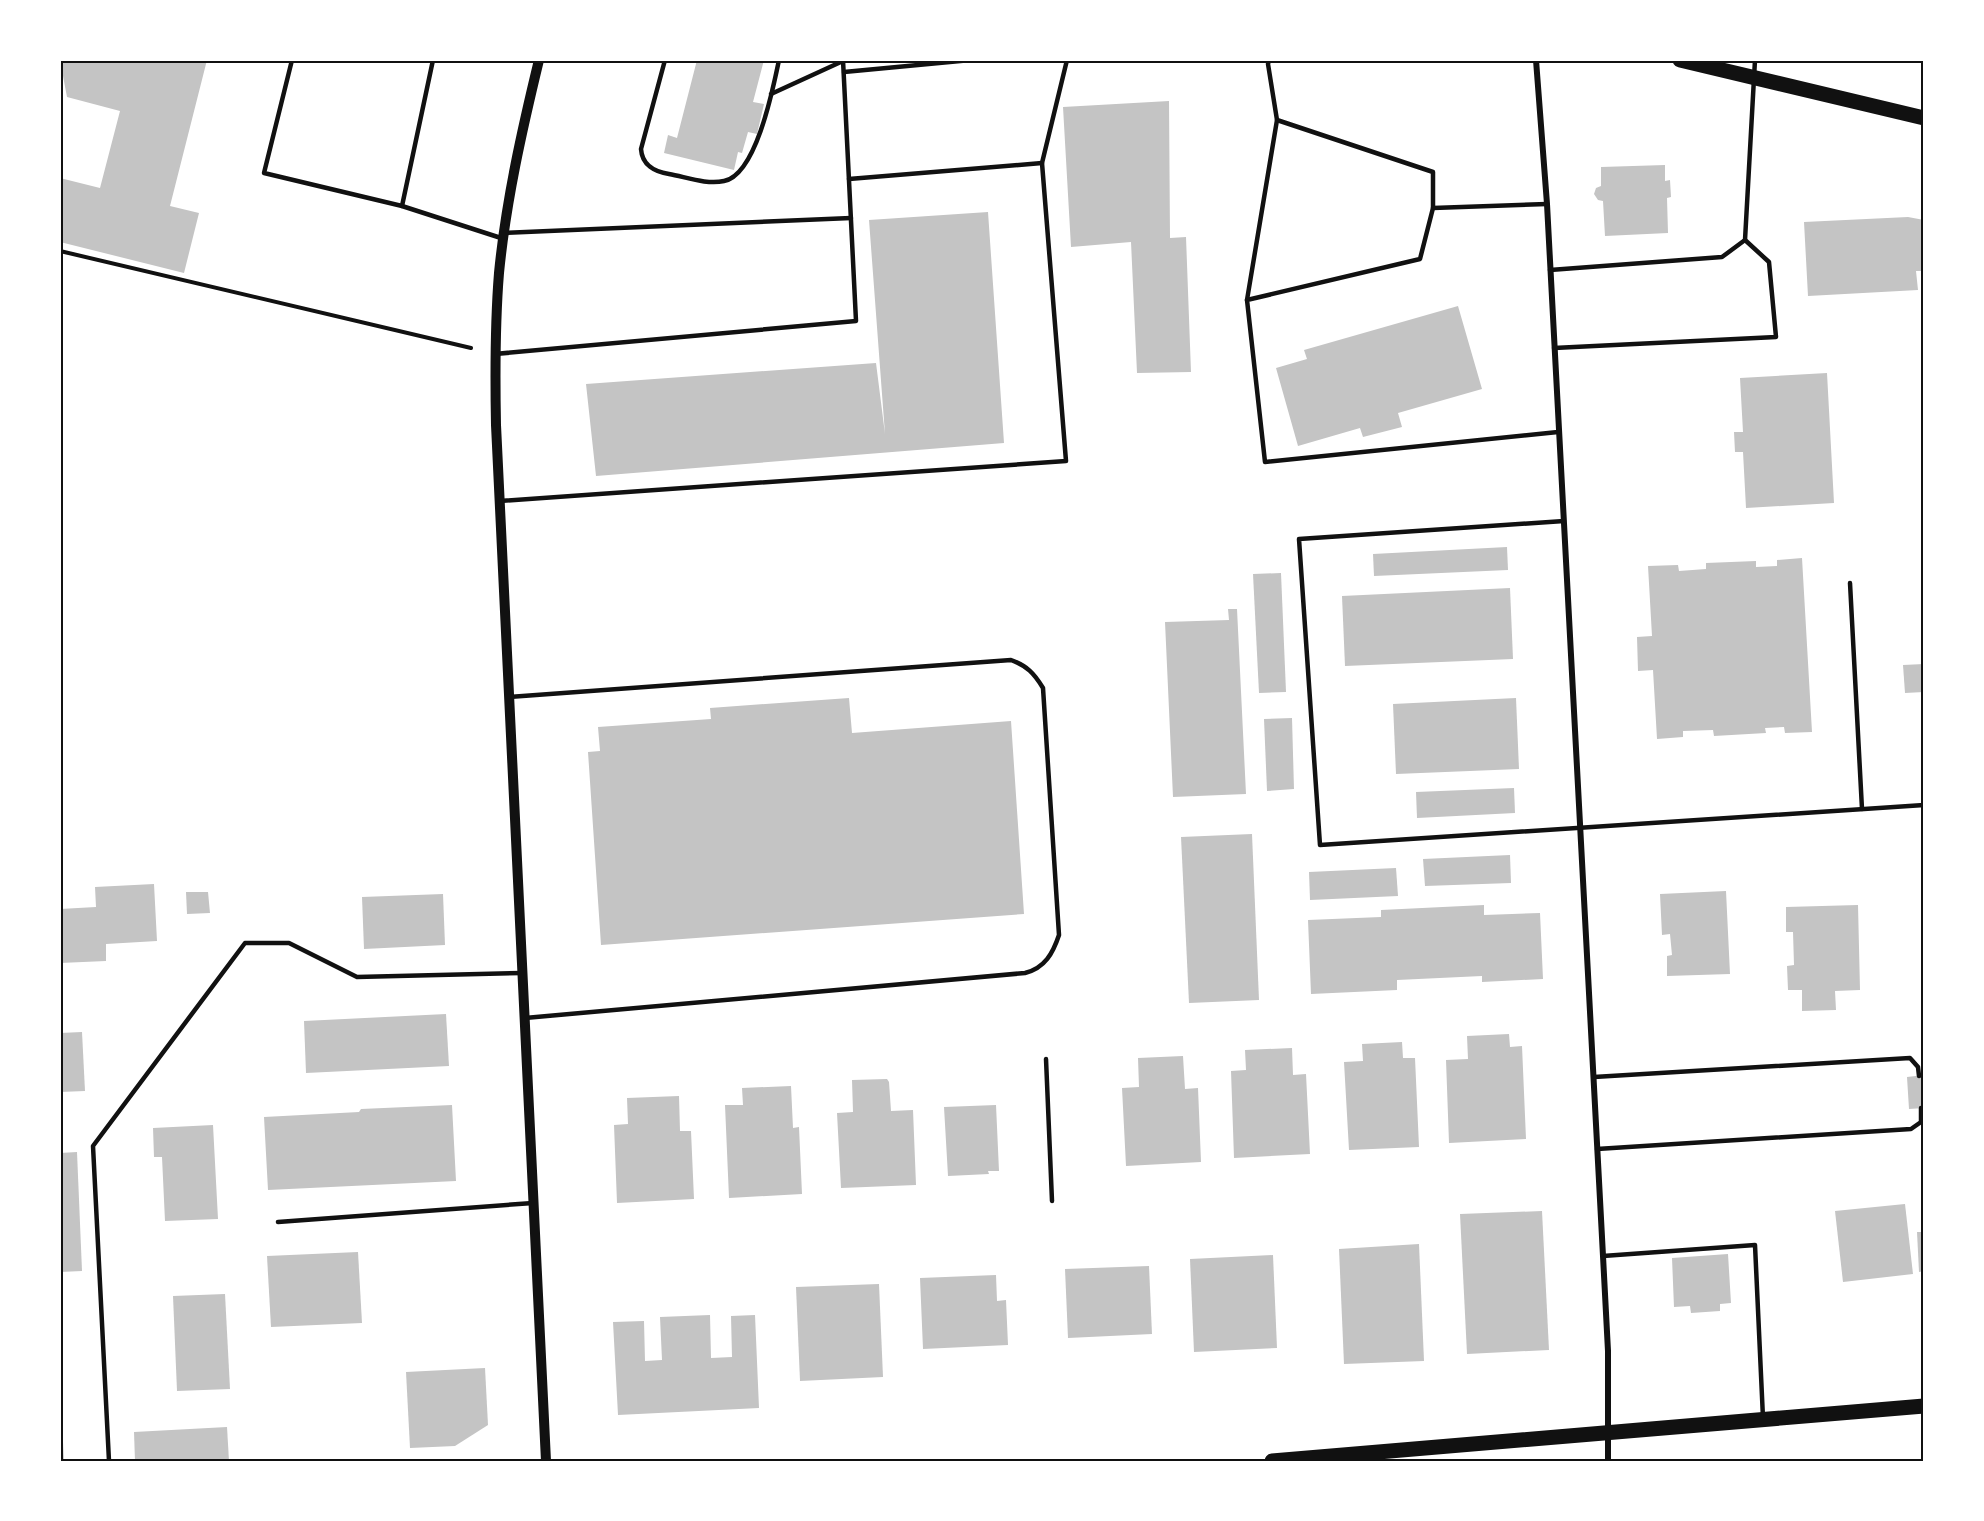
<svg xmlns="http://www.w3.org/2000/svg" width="1984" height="1521" font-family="Overpass,sans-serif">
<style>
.building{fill:#c4c4c4}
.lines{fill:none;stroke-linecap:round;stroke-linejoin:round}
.path{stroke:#111;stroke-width:4}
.service{stroke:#111;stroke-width:4.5}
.minor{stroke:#111;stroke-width:6}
.tertiary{stroke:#111;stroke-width:10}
.primary{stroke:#111;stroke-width:15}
.neatline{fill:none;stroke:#111;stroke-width:2}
</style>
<rect width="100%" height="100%" fill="#fff"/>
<g class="building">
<path d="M60 60H207L170 206 199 213 184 273 60 242V178L100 188 120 111 67 97Z"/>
<path d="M697 60H764L753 102 764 104 757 134 748 132 742 153 738 152 734 170 664 153 668 135 677 138Z"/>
<path d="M1169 101 1170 238 1186 237 1191 372 1137 373 1131 242 1071 247 1063 107Z"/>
<path d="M1665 165V181L1670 180 1671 197 1667 198 1668 233 1605 236 1603 201 1598 200 1594 194 1596 188 1601 186V167Z"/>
<path d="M988 212 1004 443 596 476 586 384 876 363 885 434 869 220Z"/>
<path d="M1908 217 1924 220V271H1916L1918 290 1808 296 1804 222Z"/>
<path d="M1458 306 1482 389 1398 413 1402 427 1363 437 1360 428 1298 446 1276 368 1307 359 1304 350Z"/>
<path d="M1827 373 1834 503 1746 508 1743 452H1735L1734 432H1743L1740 378Z"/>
<path d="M1507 547 1508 570 1374 576 1373 554Z"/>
<path d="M1802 558 1812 732 1785 733 1784 727 1765 728 1766 733 1714 736 1713 730 1683 731V737L1657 739 1653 670 1638 671 1637 637 1652 636 1648 566 1678 565 1679 571 1706 569V563L1756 561V567L1777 566V560Z"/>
<path d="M1281 573 1286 692 1259 693 1253 574Z"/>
<path d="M1510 588 1513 659 1345 666 1342 596Z"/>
<path d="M1228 609H1237L1246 794 1173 797 1165 622 1229 620Z"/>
<path d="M1924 664V692L1905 693 1903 665Z"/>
<path d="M849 698 852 733 1011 721 1024 914 601 945 588 752 600 751 598 727 711 719 710 708Z"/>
<path d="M1516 698 1519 769 1396 774 1393 704Z"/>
<path d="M1292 718 1294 789 1267 791 1264 719Z"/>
<path d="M1514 788 1515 813 1417 818 1416 792Z"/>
<path d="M1252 834 1259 1000 1189 1003 1181 837Z"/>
<path d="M1510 855 1511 883 1425 886 1423 859Z"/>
<path d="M1396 868 1398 896 1310 900 1309 872Z"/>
<path d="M154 884 157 941 106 944V961L60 963V909L96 907 95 887Z"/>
<path d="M1726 891 1730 974 1667 976V956L1672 955 1670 934 1662 935 1660 894Z"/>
<path d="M186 892H208L210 913 187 914Z"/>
<path d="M443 894 445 945 364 949 362 897Z"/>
<path d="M1484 905V915L1540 913 1543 979 1482 982V976L1397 980V990L1311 994 1308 920 1381 917V910Z"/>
<path d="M1858 905 1860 990 1835 991 1836 1010 1802 1011V990H1788L1787 966 1794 965 1793 932H1786V907Z"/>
<path d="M446 1014 449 1066 306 1073 304 1021Z"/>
<path d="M82 1032 85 1091 60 1092V1033Z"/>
<path d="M1509 1034 1510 1047 1522 1046 1526 1139 1449 1143 1446 1060 1468 1059 1467 1036Z"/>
<path d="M1402 1042 1403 1058H1415L1419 1147 1349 1150 1344 1062 1363 1061 1362 1044Z"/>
<path d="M1292 1048 1293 1075 1306 1074 1310 1154 1234 1158 1231 1071 1246 1070 1245 1050Z"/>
<path d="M1183 1056 1185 1089 1198 1088 1201 1162 1126 1166 1122 1088 1139 1087 1138 1058Z"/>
<path d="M1924 1075V1108L1909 1109 1907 1077Z"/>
<path d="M887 1079 889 1082 891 1111 913 1110 916 1185 841 1188 837 1113 853 1112 852 1080Z"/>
<path d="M791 1086 793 1128 799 1127 802 1194 729 1198 725 1105H743L742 1088Z"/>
<path d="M679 1096 680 1131H691L694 1199 617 1203 614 1125 628 1124 627 1098Z"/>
<path d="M452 1105 456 1181 268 1190 264 1117 359 1112 361 1109Z"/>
<path d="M996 1105 999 1171H988L989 1174 948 1176 944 1107Z"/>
<path d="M213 1125 218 1219 165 1221 162 1157H154L153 1128Z"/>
<path d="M77 1152 82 1271 60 1272V1153Z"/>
<path d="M1905 1204 1913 1274 1843 1282 1835 1211Z"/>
<path d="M1542 1211 1549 1350 1467 1354 1460 1214Z"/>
<path d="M1917 1232H1924V1271L1919 1272Z"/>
<path d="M1419 1244 1424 1361 1344 1364 1339 1249Z"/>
<path d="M358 1252 362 1323 271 1327 267 1256Z"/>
<path d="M1728 1254 1731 1303 1720 1304V1311L1691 1313 1690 1306 1674 1307 1672 1258Z"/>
<path d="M1273 1255 1277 1348 1194 1352 1190 1259Z"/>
<path d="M1149 1266 1152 1334 1068 1338 1065 1269Z"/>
<path d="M996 1275 997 1301 1006 1300 1008 1345 923 1349 920 1278Z"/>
<path d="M879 1284 883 1377 800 1381 796 1287Z"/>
<path d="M225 1294 230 1389 177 1391 173 1296Z"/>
<path d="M710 1315 711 1358 732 1357 731 1316 755 1315 759 1408 618 1415 613 1322 644 1321 645 1361 662 1360 660 1317Z"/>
<path d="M485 1368 488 1425 455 1446 410 1448 406 1372Z"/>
<path d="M227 1427 229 1461H135L134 1432Z"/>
<path d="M60 1442H63L64 1461H60Z"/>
</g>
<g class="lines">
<path class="path" d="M60 251 471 348"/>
<g class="service">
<path d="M292 60 264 173 402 206 501 238"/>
<path d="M665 60 641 149C642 165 655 172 669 174 686 177 707 185 724 181 756 175 773 89 779 60"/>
<path d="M1269 60 1268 64 1277 120 1433 172V208L1547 204"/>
<path d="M844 72 971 60"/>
<path d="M771 94 843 61"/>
<path d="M849 179 1042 163"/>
<path d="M402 206 433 60"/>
<path d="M1433 208 1420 259 1247 300 1265 462 1558 432"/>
<path d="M504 233 851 218"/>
<path d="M1550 270 1722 257 1745 240 1755 60"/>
<path d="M1247 300 1277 120"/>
<path d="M1554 348 1776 337 1769 262 1745 240"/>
<path d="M495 354 856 321 843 60"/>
<path d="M500 501 1066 461 1042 163 1067 60"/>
<path d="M1564 521 1299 539 1320 845 1924 805"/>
<path d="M1850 583 1862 809"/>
<path d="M509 697 1011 660C1027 666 1034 673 1043 688L1059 935C1053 953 1045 968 1025 973L525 1018"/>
<path d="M1046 1059 1052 1201"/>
<path d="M1594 1077 1910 1058 1918 1067 1919 1076"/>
<path d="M1597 1149 1911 1129 1921 1122V1108"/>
<path d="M278 1222 533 1203"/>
<path d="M1603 1256 1755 1245 1763 1418"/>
<path d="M109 1461 93 1146 245 943H289L357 977 522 973"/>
</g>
<path class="minor" d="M1536 60 1547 204 1603 1256 1608 1351V1461"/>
<path class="tertiary" d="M539 60C522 130 506 201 499 273 495 323 495 374 496 425L546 1461"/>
<g class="primary">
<path d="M1680 60 1924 118"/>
<path d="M1272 1461 1924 1406"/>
</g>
</g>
<rect width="1984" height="1521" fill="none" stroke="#ffffff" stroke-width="123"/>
<rect x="62" y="62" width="1860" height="1398" class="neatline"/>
</svg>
